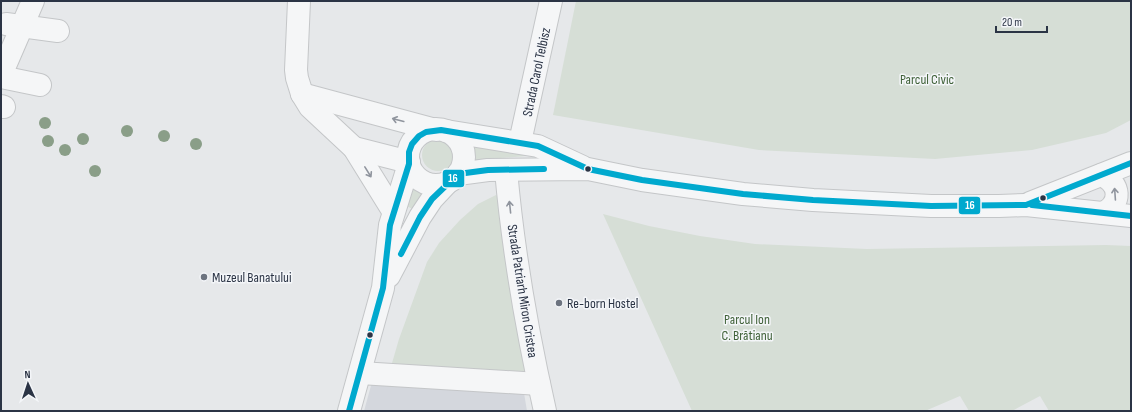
<svg xmlns="http://www.w3.org/2000/svg" width="1132" height="412" font-family="'Sofia Sans Condensed',sans-serif">
<style>
.built{fill:#d4d7dd}
.green{fill:#d6ded6}
.lines{fill:none;stroke-linecap:round;stroke-linejoin:round}
.minor-casing{stroke:#c4c6c8;stroke-width:24}
.minor{stroke:#f5f6f7;stroke-width:22}
.bus-1-casing{stroke:#f4f6f9;stroke-width:9}
.bus-1{stroke:#00a9ce;stroke-width:6}
.tree{fill:#8a9e88}
.oneway{stroke:#90959e}
.bus-dot{fill:#2b3445;stroke:#f4f6f9;stroke-width:1.5}
.poi-dot{fill:#6c737f;stroke:#f4f6f9;stroke-width:1.5}
.labels{text-anchor:middle;stroke-width:3;stroke-linejoin:round;paint-order:stroke}
.street-label{font-size:14px;fill:#2b3445;stroke:#f4f6f9}
.park-label{font-size:14px;fill:#3f6138;stroke:#f4f6f9}
.poi-label{font-size:14px;fill:#2b3445;stroke:#f4f6f9;text-anchor:start}
.line-badge{stroke:#f4f6f9;stroke-width:1.5}
.badge-label{font-size:11px;text-anchor:middle;font-weight:bold;fill:#fff}
</style>
<rect width="100%" height="100%" fill="#e6e8ea"/>
<path class="built" d="M372 382 524 393 527 411H364Z"/>
<g class="green">
<path d="M576 1H1131V120L1106 133 1032 150 935 159 759 150 553 115Z"/>
<circle cx="438" cy="155" r="16"/>
<path d="M469 144 527 156 488 159 470 165C473 157 472 152 469 144Z"/>
<path d="M413 180 419 185 435 189 413 209 406 206Z"/>
<path d="M496 195 503 206 531 378 390 370 399 339 427 262 439 243 460 220 478 204Z"/>
<path d="M603 214 649 226 700 236 755 244 867 249 1106 245 1131 246V411H1049L1040 396 1012 411H969L960 396 925 411H692Z"/>
</g>
<g class="lines">
<g class="minor-casing">
<g id="minor">
<path d="M299 1 296 70 297 78 302 94 310 107 354 148 393 211"/>
<path d="M6 24 58 31"/>
<path d="M1 75 33 1"/>
<path d="M1 77 40 85"/>
<path d="M302 94 436 130"/>
<path d="M1 106 4 107"/>
<circle cx="436" cy="157" r="28"/>
<path d="M446 131 538 146 583 167"/>
<path d="M520 142 551 1"/>
<path d="M354 148 409 162"/>
<path d="M506 170C513 251 527 331 545 411"/>
<path d="M458 174 488 170 588 169 642 180 743 194 813 200 931 206H999L1026 205 1131 216"/>
<path d="M1101 175C1121 183 1122 204 1103 213"/>
<path d="M1030 203 1131 163"/>
<path d="M389 276 420 217 432 199 448 182"/>
<path d="M360 373 539 384"/>
<path d="M349 411 383 288 390 225 409 164"/>
</g>
</g>
<use href="#minor" class="minor"/>
<g class="bus-1-casing">
<g id="bus-1">
<path d="M1032 205 1131 216"/>
<path d="M401 254 420 217 432 199 458 174 488 170 544 169"/>
<path d="M349 411 383 288 390 225 409 164V152L412 144 419 136 426 132 441 130 538 146 588 169 642 180 743 194 813 200 931 206 1026 205 1131 163"/>
</g>
</g>
<use href="#bus-1" class="bus-1"/>
</g>
<g class="tree">
<circle cx="45" cy="123" r="6"/>
<circle cx="127" cy="131" r="6"/>
<circle cx="164" cy="136" r="6"/>
<circle cx="83" cy="139" r="6"/>
<circle cx="48" cy="141" r="6"/>
<circle cx="196" cy="144" r="6"/>
<circle cx="65" cy="150" r="6"/>
<circle cx="95" cy="171" r="6"/>
</g>
<defs><path id="oneway-shaft" d="M-6 0H5M1.5-3L5.5 0L1.5 3" fill="none" stroke-width="1.6" stroke-linecap="round" stroke-linejoin="round"/></defs>
<g class="oneway">
<use href="#oneway-shaft" transform="translate(398 120) rotate(-165)"/>
<use href="#oneway-shaft" transform="translate(368 172) rotate(58)"/>
<use href="#oneway-shaft" transform="translate(1115 194) rotate(-94)"/>
<use href="#oneway-shaft" transform="translate(510 207) rotate(-96)"/>
</g>
<g class="bus-dot">
<circle cx="588" cy="169" r="3.5"/>
<circle cx="1043" cy="198" r="3.5"/>
<circle cx="370" cy="335" r="3.5"/>
</g>
<g class="poi-dot">
<circle cx="204" cy="277" r="4"/>
<circle cx="559" cy="303" r="4"/>
</g>
<g class="labels">
<g class="street-label">
<text transform="translate(536 72) rotate(-78)" y="5">Strada Carol Telbisz</text>
<text transform="translate(523 291) rotate(81)" y="5">Strada Patriarh Miron Cristea</text>
</g>
<g class="park-label">
<text x="927" y="84">Parcul Civic</text>
<text x="747" y="324">Parcul Ion<tspan x="747" dy="16">C. Brătianu</tspan></text>
</g>
<g class="poi-label">
<text x="212" y="282">Muzeul Banatului</text>
<text x="567" y="308">Re-born Hostel</text>
</g>
</g>
<g class="line-badge">
<rect x="442" y="169" width="23" height="19" rx="4" fill="#00a9ce"/>
<rect x="958" y="196" width="23" height="19" rx="4" fill="#00a9ce"/>
</g>
<g class="badge-label">
<text x="453" y="182">16</text>
<text x="970" y="209">16</text>
</g>
<rect width="1132" height="412" fill="none" stroke="#2b3445" stroke-width="4"/>
<g transform="translate(28 384) rotate(357)" stroke="#f4f6f9" stroke-width="3" paint-order="stroke">
<path d="M0-3L7 15L0 10L-7 15Z" fill="#2b3445"/>
<text y="-6" font-size="11" font-weight="bold" text-anchor="middle" fill="#2b3445">N</text>
</g>
<path d="M996 26v6h51v-6" fill="none" stroke="#2b3445" stroke-width="2"/>
<text x="1002" y="26" font-size="12" fill="#2b3445" stroke="#f4f6f9" stroke-width="3" paint-order="stroke">20 m</text>
</svg>
